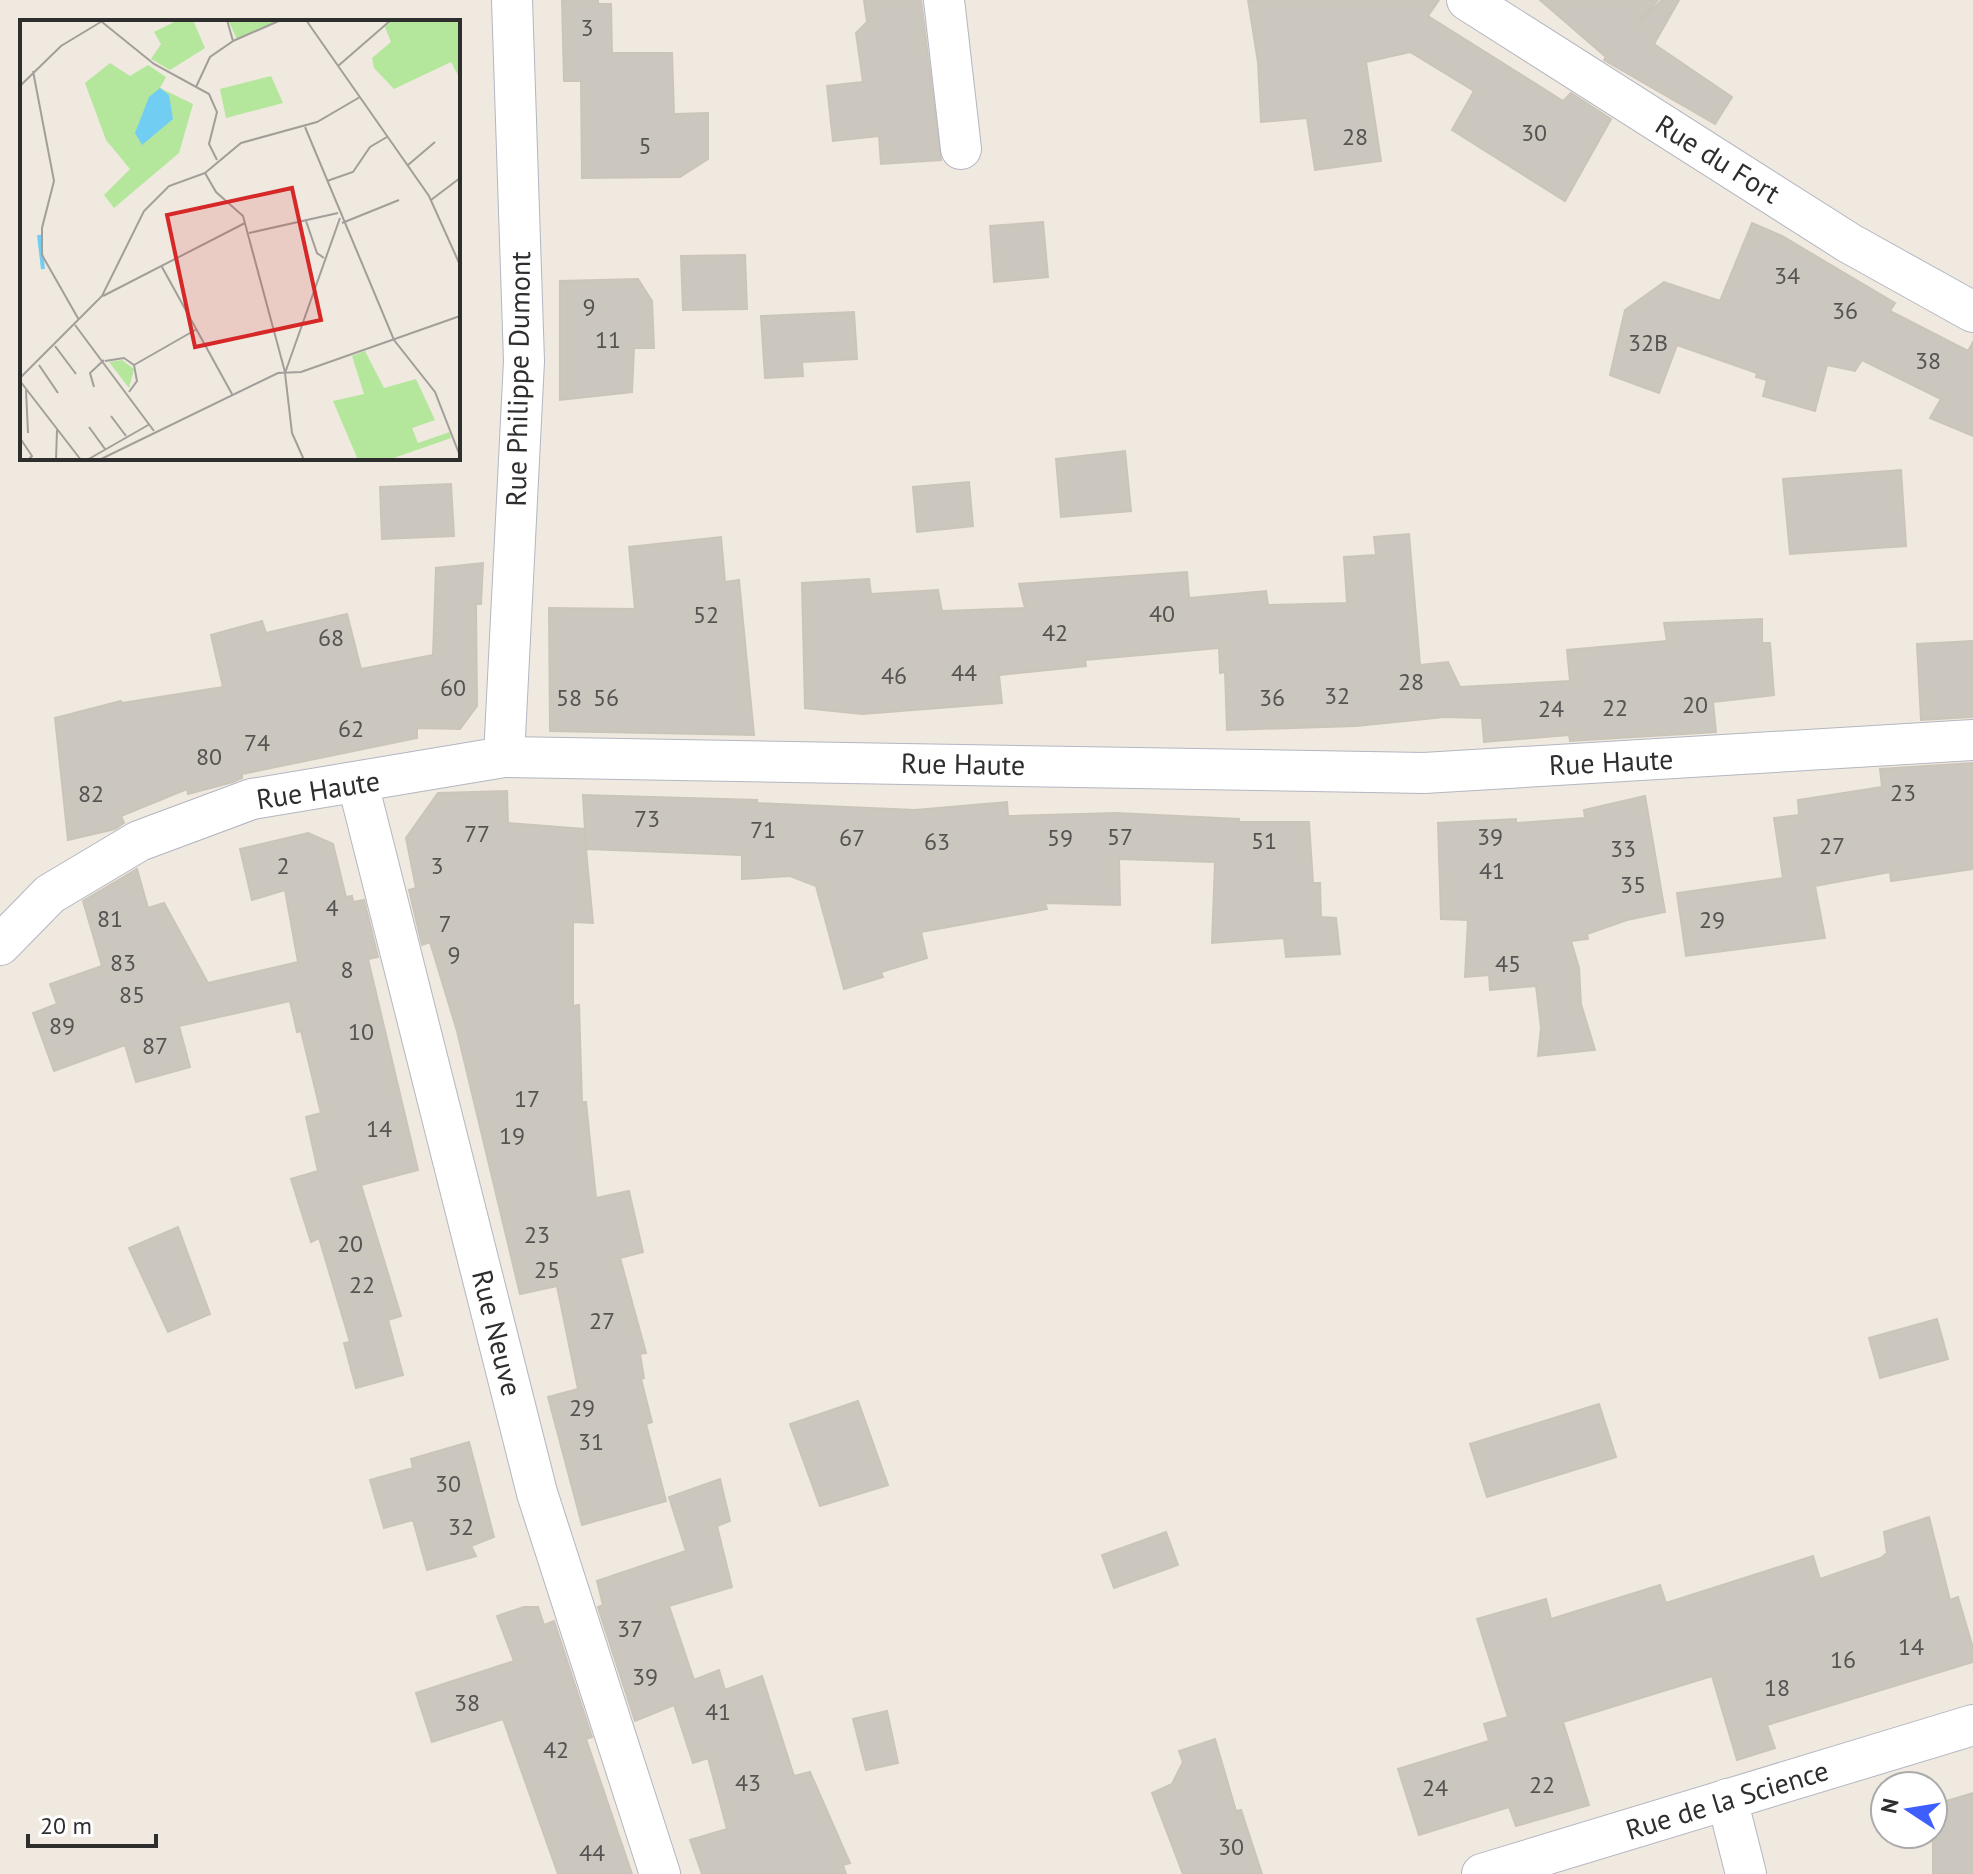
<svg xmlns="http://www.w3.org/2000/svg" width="1973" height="1874" font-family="'PT Sans',sans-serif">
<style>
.building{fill:#cbc7bf;stroke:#cbc5b9;stroke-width:2}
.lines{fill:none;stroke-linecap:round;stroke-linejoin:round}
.street-casing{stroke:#b4b6c1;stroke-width:42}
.street{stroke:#fff;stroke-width:40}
.labels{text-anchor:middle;stroke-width:6;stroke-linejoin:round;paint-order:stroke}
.number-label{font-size:24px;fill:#555452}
.street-label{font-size:28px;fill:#2e2e2e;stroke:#fff}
.inset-river{fill:none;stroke:#72cdf2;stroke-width:4}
.inset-road{fill:none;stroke:#a29e99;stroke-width:2}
.view{fill:#d62828;fill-opacity:0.15;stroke:#d62828;stroke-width:4}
.inset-edge{fill:none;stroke:#2e2e2e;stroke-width:4}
</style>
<rect width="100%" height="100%" fill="#efe9e0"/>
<g class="building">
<path d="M562 0H598V4H611L612 53H672L674 114 708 113V159L680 177 582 178 581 81H564Z"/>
<path d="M864 0H921L941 160 881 164 879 136 833 141 827 86 863 82 856 33 867 22Z"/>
<path d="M1248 0H1439L1428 16 1563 101 1571 93 1611 119 1565 201 1452 130 1474 91 1410 52 1366 62 1381 161 1315 170 1307 118 1261 122 1258 62Z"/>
<path d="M1540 0H1658L1636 26 1662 0H1679L1654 44 1732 97 1715 124 1604 60 1606 57Z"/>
<path d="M1043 222 1048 277 994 282 990 226Z"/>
<path d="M1752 223 1782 236 1895 303 1890 311 1968 351 1973 342V436L1930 418 1941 399 1862 360 1855 371 1827 365 1815 411 1763 396 1767 380 1756 377 1757 373 1677 345 1659 393 1610 375 1625 310 1664 282 1720 301Z"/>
<path d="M745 255 747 309 683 310 681 256Z"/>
<path d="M638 279 652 301 654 348H634L632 392 560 400V281Z"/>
<path d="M854 312 857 359 802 362 803 376 765 378 761 316Z"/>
<path d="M1125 451 1131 511 1061 517 1056 459Z"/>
<path d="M1901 470 1906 546 1790 554 1783 479Z"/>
<path d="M969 482 973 526 917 532 913 487Z"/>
<path d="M451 484 454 536 382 539 380 487Z"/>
<path d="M1409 534 1420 665 1448 662 1460 687 1570 681 1567 650 1667 641 1664 623 1762 619V643H1770L1774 695 1713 702 1716 732 1570 741 1569 735 1484 742 1482 718 1445 717 1356 726 1227 730 1225 672 1220 673 1219 648 1085 660 1086 666 999 675 1002 703 862 714 805 708 802 583 869 579 871 594 938 590 942 611 1025 608 1019 584 1187 572 1189 598 1266 591 1268 605 1347 603 1344 557 1376 555 1374 537Z"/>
<path d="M721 537 725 582 739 580 754 735 550 731 549 608 635 609 629 547Z"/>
<path d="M483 563 481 604H476L477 706 460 729 417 728V738L242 774V778L233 782 188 794 187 789 121 816 124 823 115 829 68 840 55 718 121 701 122 703 223 687 211 635 262 621 266 633 347 614 361 669 433 655 436 568Z"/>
<path d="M1973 641V717L1921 720 1917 644Z"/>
<path d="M1973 763V869L1891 881 1890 872 1815 886 1825 938 1686 956 1677 893 1783 878 1774 818 1799 815 1798 800 1882 787 1880 769Z"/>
<path d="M507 791 508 823 584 829 586 848 583 795 757 800V803L915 810 1007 802 1008 816 1116 813 1239 819V822H1309L1313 883H1320L1321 917 1336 918 1340 954 1286 957 1284 938 1212 943 1215 862 1119 859 1120 905 1045 903 1047 909 921 932 927 958 881 972 883 977 844 989 816 886 790 876 742 879V855L586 849 593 923 573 922V1006L579 1005 582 1102H586L596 1198 629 1191 643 1252 620 1258 646 1353 640 1354 644 1378 641 1379 652 1422 646 1424 666 1501 582 1525 548 1397 578 1389 557 1286 520 1294 457 1031 430 942 422 945 409 890 416 888 406 838 438 793Z"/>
<path d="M1645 796 1665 912 1627 920 1587 934 1588 939 1571 941 1579 968 1581 1004 1595 1050 1538 1056 1541 1028 1536 986 1490 990 1489 975 1465 977 1468 920 1441 919 1438 823 1516 819V823L1585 818 1584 810Z"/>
<path d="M308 833 333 844 346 897 352 896 353 902 364 900 378 957 368 959 418 1170 361 1185 401 1316 388 1320 403 1375 356 1388 344 1343 350 1342 319 1238 311 1242 291 1179 318 1171 306 1117 321 1113 301 1031 297 1032 290 1001 179 1026 190 1067 136 1082 125 1045 54 1071 33 1013 57 1004 50 984 102 966 83 901 137 869 148 908 164 903 208 983 298 962 285 890 252 900 240 849Z"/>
<path d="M178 1227 210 1314 168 1332 129 1248Z"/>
<path d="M1937 1319 1948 1359 1880 1378 1869 1338Z"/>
<path d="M858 1401 888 1485 820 1506 790 1424Z"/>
<path d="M1599 1404 1616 1457 1487 1497 1470 1444Z"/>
<path d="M469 1442 494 1537 471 1546 476 1556 427 1570 413 1520 384 1528 370 1480 413 1468 411 1459Z"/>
<path d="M720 1479 730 1521 717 1526 732 1587 669 1606 694 1680 719 1670 725 1690 762 1676 794 1776 810 1772 850 1863 843 1865 846 1874H702L690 1840 727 1829 708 1758 693 1763 674 1705 635 1721 598 1607 603 1605 597 1581 686 1551 669 1497Z"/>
<path d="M1929 1517 1950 1600 1958 1597 1973 1648V1662L1767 1725 1775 1748 1737 1760 1712 1676 1563 1722 1589 1805 1516 1826 1509 1807 1419 1835 1398 1769 1489 1741 1484 1724 1508 1717 1477 1619 1546 1599 1551 1619 1660 1585 1666 1603 1813 1556 1820 1579 1881 1558 1887 1553 1884 1532Z"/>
<path d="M1166 1532 1178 1565 1114 1588 1102 1555Z"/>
<path d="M524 1607H538L544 1625 554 1621 592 1737 586 1739 632 1874H558L503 1719 432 1742 416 1693 514 1661 497 1616Z"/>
<path d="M887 1711 898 1763 866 1770 853 1719Z"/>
<path d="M1215 1739 1236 1811 1241 1810 1262 1874H1183L1152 1793 1172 1784 1183 1762 1179 1751Z"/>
<path d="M1973 1793V1874H1933V1805Z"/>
</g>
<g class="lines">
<g class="street-casing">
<g id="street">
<path d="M944 0 961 149"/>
<path d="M1467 0 1849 243 1973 312"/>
<path d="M504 757 524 361 512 0"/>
<path d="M358 784 537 1493 660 1874"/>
<path d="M0 945 50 894 139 841 252 799 504 757 1424 773 1973 740"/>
<path d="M1727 1799 1746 1874"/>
<path d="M1482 1874 1973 1725"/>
</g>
</g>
<use href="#street" class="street"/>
</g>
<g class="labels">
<g class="number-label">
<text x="587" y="36">3</text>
<text x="1534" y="141">30</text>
<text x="1355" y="145">28</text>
<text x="645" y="154">5</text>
<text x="1787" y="284">34</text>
<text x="589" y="315">9</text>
<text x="1845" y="319">36</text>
<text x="608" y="348">11</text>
<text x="1648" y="351">32B</text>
<text x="1928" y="369">38</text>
<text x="1162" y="622">40</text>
<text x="706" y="623">52</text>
<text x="1055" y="641">42</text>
<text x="331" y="646">68</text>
<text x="964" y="681">44</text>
<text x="894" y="684">46</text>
<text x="1411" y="690">28</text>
<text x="453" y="696">60</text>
<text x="1337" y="704">32</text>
<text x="569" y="706">58</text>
<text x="606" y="706">56</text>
<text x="1272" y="706">36</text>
<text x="1695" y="713">20</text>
<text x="1615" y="716">22</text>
<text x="1551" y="717">24</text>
<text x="351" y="737">62</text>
<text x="257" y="751">74</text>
<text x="209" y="765">80</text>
<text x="1903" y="801">23</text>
<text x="91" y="802">82</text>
<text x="647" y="827">73</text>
<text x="763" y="838">71</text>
<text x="477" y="842">77</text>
<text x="1120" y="845">57</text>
<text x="1490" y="845">39</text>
<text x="852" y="846">67</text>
<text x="1060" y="846">59</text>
<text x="1264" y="849">51</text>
<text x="937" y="850">63</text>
<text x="1832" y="854">27</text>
<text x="1623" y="857">33</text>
<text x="283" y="874">2</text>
<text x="437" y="874">3</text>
<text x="1492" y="879">41</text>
<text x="1633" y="893">35</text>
<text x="332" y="916">4</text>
<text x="110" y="927">81</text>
<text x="1712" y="928">29</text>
<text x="445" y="932">7</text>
<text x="454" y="963">9</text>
<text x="123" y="971">83</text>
<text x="1508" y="972">45</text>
<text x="347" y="978">8</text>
<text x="132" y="1003">85</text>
<text x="62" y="1034">89</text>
<text x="361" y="1040">10</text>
<text x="155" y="1054">87</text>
<text x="527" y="1107">17</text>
<text x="379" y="1137">14</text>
<text x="512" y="1144">19</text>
<text x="537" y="1243">23</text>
<text x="350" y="1252">20</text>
<text x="547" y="1278">25</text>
<text x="362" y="1293">22</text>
<text x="602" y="1329">27</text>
<text x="582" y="1416">29</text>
<text x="591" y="1450">31</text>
<text x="448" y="1492">30</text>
<text x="461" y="1535">32</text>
<text x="630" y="1637">37</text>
<text x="1911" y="1655">14</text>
<text x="1843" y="1668">16</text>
<text x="645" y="1685">39</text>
<text x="1777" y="1696">18</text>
<text x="467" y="1711">38</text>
<text x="718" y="1720">41</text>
<text x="556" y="1758">42</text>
<text x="748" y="1791">43</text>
<text x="1542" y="1793">22</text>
<text x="1435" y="1796">24</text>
<text x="1231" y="1855">30</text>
<text x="592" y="1861">44</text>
</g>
<g class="street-label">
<text transform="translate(1718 159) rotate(32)" y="10">Rue du Fort</text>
<text transform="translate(518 379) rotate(-89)" y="10">Rue Philippe Dumont</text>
<text transform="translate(1611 762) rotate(-3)" y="10">Rue Haute</text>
<text transform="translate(963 764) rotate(1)" y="10">Rue Haute</text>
<text transform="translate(318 790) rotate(-9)" y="10">Rue Haute</text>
<text transform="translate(497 1333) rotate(76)" y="10">Rue Neuve</text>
<text transform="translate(1727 1800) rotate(-17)" y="10">Rue de la Science</text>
</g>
</g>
<g transform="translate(20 20)">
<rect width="440" height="440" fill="#efe9e0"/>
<path d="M158 0H173L185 28 150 50 131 39 141 24 134 12ZM208 0H255L256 2 217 19ZM372 0H440V59L431 42 374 69 354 48 352 38 371 22 365 7ZM90 43 110 56 128 45 146 57 140 68 173 84 159 133 94 188 84 175 110 149 86 120 65 63ZM251 56 263 83 206 98 200 69ZM345 331 364 368 396 359 415 400 392 408 398 423 430 412 431 418 368 440H338L313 381 344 374 332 336ZM102 340 114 349 109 368 89 342Z" fill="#b4e69c"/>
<path d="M140 68 149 75 153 99 122 125 115 113 129 77Z" fill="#72cdf2"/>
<path class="inset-river" d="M19 215 23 249"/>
<path class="inset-road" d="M286 0 409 176 440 245M82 2 134 44 189 74 197 92 189 124 197 140M213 21 261 0M318 46 371 0M13 51 34 161 22 208V235L59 300M0 66 41 26 84 0M176 67 190 37 213 21 207 0M285 107 374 320 415 372 440 436M388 145 415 122M185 153 196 172 223 196 265 352M185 153 221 123 297 102 340 77M307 161 333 152 350 127 367 117M411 180 440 158M286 201 297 233 304 238M322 203 379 180M229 213 318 193M142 247 212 374M83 276 225 203M55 305 134 411M35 326 56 354M85 341 104 338 114 345 117 361 109 372M19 345 38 373M114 345 177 309M0 358 82 276 124 191 149 166 185 153M0 361 61 440M74 367 70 353 84 340M6 370 8 413M91 396 106 416M69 407 85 429M0 418 12 436 8 440M36 440 37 410M67 440 130 404M79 440 258 353 281 352 440 296M284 440 272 413 265 353 320 198"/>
<path class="view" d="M272 168 301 300 175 327 147 195Z"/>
<rect width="440" height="440" class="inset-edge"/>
</g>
<g transform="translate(1909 1810) rotate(282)"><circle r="38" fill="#ffffff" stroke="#ababab" stroke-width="2"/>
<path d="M0-6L14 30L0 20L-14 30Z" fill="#3e5efe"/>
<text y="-12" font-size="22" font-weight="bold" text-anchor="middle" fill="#2e2e2e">N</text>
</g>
<path d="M28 1834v12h128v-12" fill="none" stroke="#2e2e2e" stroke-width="4"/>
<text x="40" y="1834" font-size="24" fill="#2e2e2e" stroke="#ffffff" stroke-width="6" paint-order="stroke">20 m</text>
</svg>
